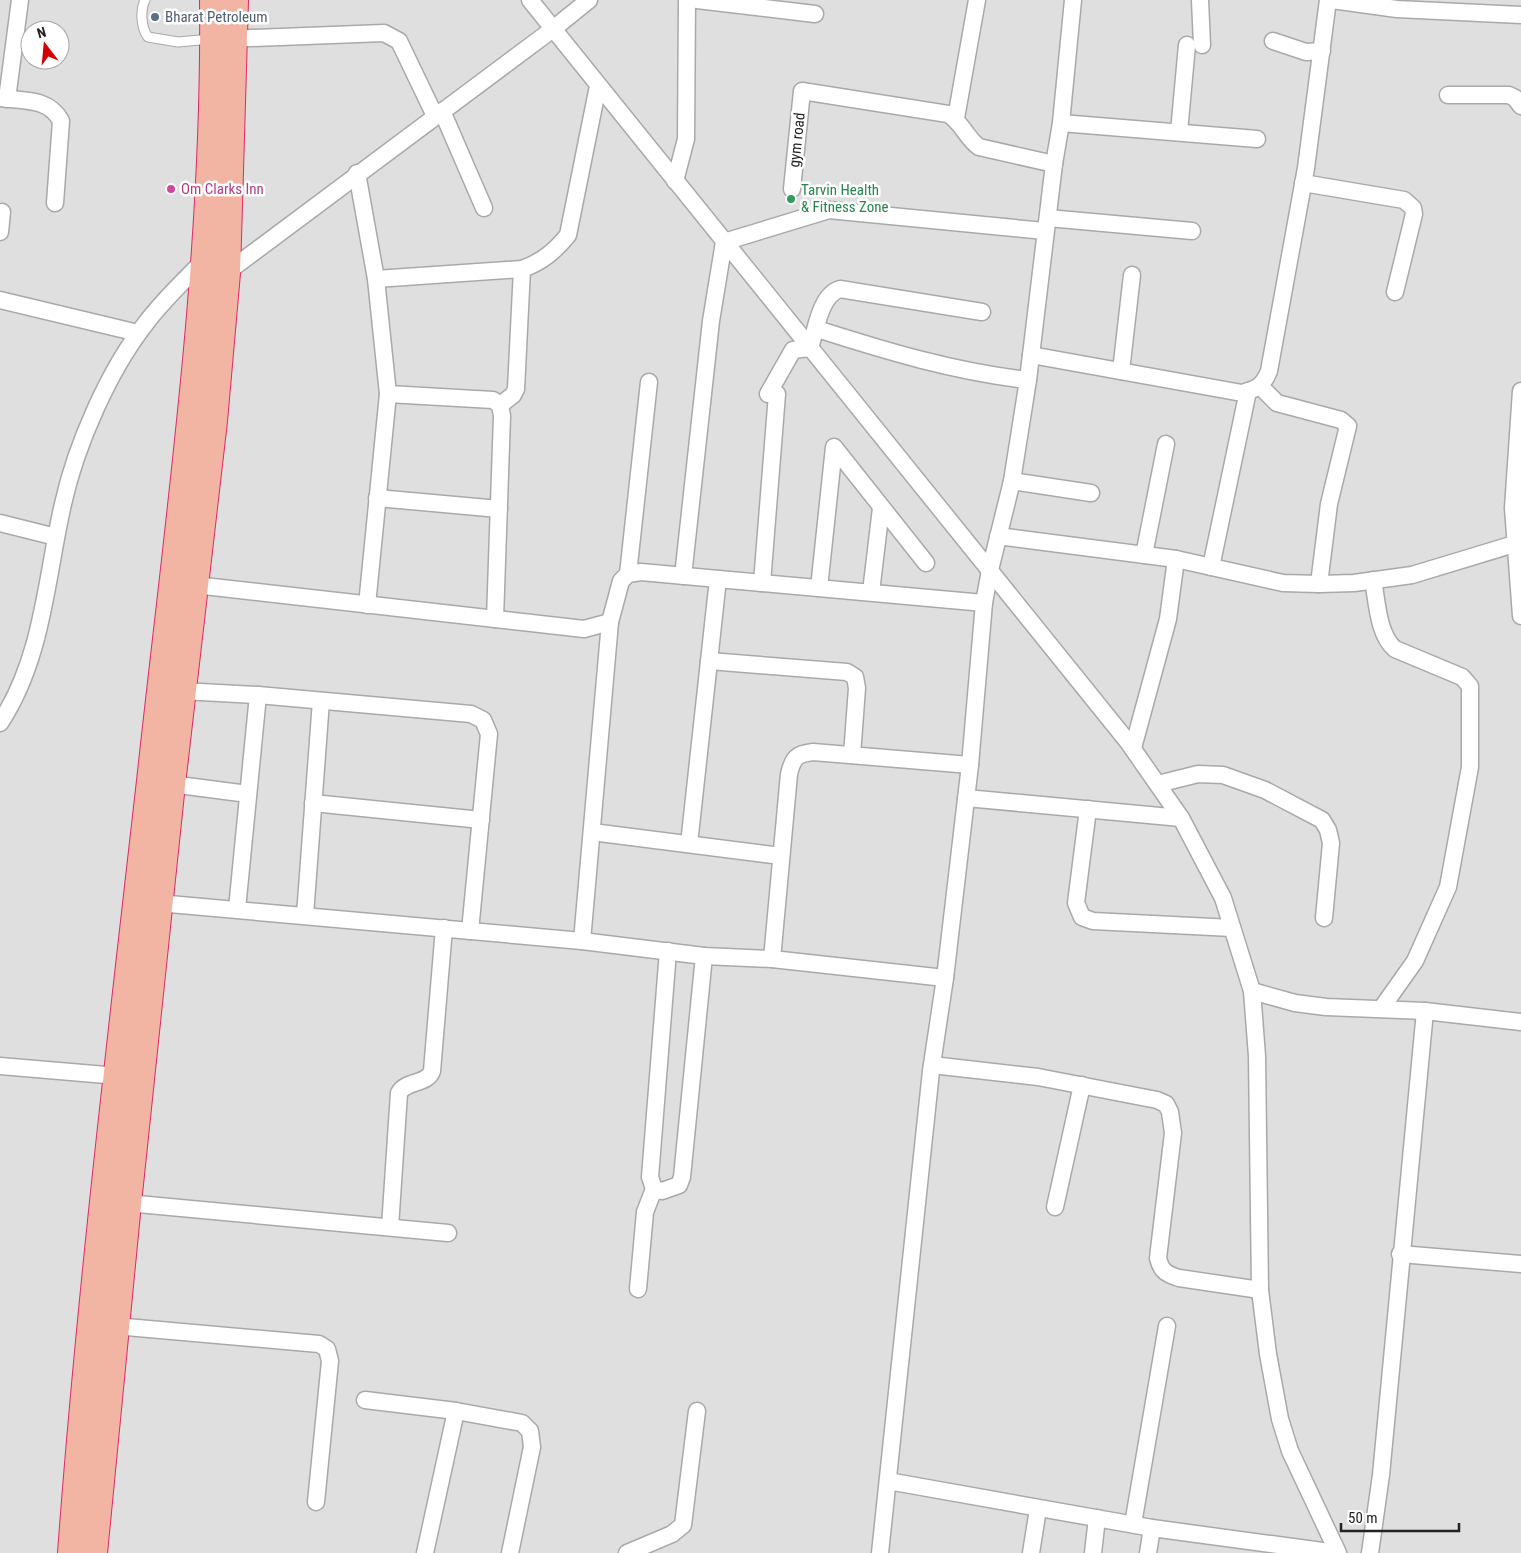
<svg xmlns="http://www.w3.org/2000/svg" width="1521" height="1553" font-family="'Roboto Condensed',sans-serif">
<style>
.residential{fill:#e0dfdf;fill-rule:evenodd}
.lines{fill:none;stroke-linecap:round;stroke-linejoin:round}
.service-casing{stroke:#a9a9a9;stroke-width:11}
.minor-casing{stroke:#a9a9a9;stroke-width:19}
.trunk-casing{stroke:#dc2a67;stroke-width:30}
.service{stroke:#fff;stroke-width:9}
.minor{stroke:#fff;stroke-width:16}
.trunk{stroke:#f2b4a3;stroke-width:28}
.service-dot{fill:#5c6f8a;stroke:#fff;stroke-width:2}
.hotel-dot{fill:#d1479c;stroke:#fff;stroke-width:2}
.leisure-dot{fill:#2e9e5b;stroke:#fff;stroke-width:2}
.labels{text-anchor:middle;stroke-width:5;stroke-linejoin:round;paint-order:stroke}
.service-label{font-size:15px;fill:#4e5e75;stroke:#fff;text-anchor:start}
.street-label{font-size:15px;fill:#222;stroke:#fff}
.hotel-label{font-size:15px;fill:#b23c85;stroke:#fff;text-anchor:start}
.leisure-label{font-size:15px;fill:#27864d;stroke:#fff;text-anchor:start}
</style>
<rect width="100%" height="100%" fill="#f2efe9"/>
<path class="residential" d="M0 0H1521V1553H0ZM30 30H60V60H30Z"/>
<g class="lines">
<g class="service-casing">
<path id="service" d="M145 0C140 10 141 28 148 37L178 42 211 39"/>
</g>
<g class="minor-casing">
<g id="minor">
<path d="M530 0 1128 742 1181 818 1223 898 1252 991 1257 1056 1260 1290 1268 1354 1280 1419 1290 1451 1338 1553"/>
<path d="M697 0 815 14"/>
<path d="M1200 0 1202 45"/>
<path d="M1332 0 1397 9 1521 15"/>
<path d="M226 39 384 33 399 41 435 116"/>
<path d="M1273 41 1306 52 1322 51"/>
<path d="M1448 95H1509L1515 98 1521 106"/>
<path d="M0 98C24 101 49 98 61 121L55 203"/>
<path d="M7 99 20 0"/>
<path d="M442 111 484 208"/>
<path d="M956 118 977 0"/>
<path d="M1061 123 1257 139"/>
<path d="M1179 132 1187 45"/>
<path d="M357 173 376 279 388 394 367 605"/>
<path d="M675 181 686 139 687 0"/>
<path d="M1303 183 1404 200 1413 208 1414 214 1395 292"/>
<path d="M792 189 802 91 948 114C962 122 966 138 979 147L1054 164"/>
<path d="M1048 218 1192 231"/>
<path d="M0 232 2 212"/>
<path d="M226 273 553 29 589 0"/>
<path d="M376 279 522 269C542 262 555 251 568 235L598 86"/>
<path d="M0 300 138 333"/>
<path d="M817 329C886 351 955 372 1028 380"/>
<path d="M1031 355 1242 393C1257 389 1263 386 1269 371L1306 168 1328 0"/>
<path d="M1121 371 1132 275"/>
<path d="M1260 386 1277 403 1341 420 1348 426 1329 504 1319 584"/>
<path d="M1521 391 1513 508 1521 616"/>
<path d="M388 394 493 400 500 405 502 416 495 619"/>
<path d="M768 394 793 350 810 348C816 330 820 295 840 289L982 312"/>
<path d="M500 405 513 395 516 389 522 269"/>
<path d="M1012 481 1091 493"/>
<path d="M377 498 499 509"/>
<path d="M0 523 56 537"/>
<path d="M998 536 1176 559 1283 583 1319 584 1354 583 1412 575 1521 542"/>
<path d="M1144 555 1166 444"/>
<path d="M1211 567 1248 391"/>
<path d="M628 574 649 382"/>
<path d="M683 576 711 321 724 242 829 210 1045 231"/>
<path d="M1373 580C1377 601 1378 635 1395 649L1462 677 1470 686V767L1448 887 1415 961 1381 1009"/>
<path d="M762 583 777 394"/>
<path d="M195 585 584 629 610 622 621 581 628 574 641 572 984 603"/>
<path d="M819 588 834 447 926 563"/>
<path d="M871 592 881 508"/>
<path d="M709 661 847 672 855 677 857 688 852 755"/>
<path d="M182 691 258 695 471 714 483 720 489 734 470 931"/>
<path d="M0 723C43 658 46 578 63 504 76 445 109 370 146 323 163 300 185 280 205 259"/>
<path d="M1133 748 1168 619 1176 559"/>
<path d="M171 784 248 794"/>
<path d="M1158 784 1198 774 1223 775 1265 790 1322 820 1328 830 1331 843 1324 918"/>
<path d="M966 798 1181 818"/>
<path d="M313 803 481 820"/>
<path d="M1088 809 1076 903 1082 917 1093 921 1232 928"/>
<path d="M592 832 781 856"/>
<path d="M689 844 718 579"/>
<path d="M158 903 582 941 704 956 772 959 945 978"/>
<path d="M237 909 258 695"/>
<path d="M305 915 321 701"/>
<path d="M582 941 610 622"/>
<path d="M668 951 650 1177 654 1189 662 1191 679 1185 682 1177 704 956"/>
<path d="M772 959 789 774C793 758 796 754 813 752L970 765"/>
<path d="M1252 991 1295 1003 1326 1007 1425 1011 1521 1022"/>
<path d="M932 1065 1038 1077 1157 1100 1166 1104 1170 1112 1173 1133 1158 1258C1161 1271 1166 1274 1179 1278L1260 1290"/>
<path d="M0 1066 118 1076"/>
<path d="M127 1203 448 1233"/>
<path d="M1055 1207 1082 1085"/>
<path d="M390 1227 399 1093C406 1080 427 1085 432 1071L444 928"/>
<path d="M1400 1254 1521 1264"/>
<path d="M638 1289 645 1212 654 1189"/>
<path d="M115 1326 319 1344 327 1349 330 1361 316 1502"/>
<path d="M365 1400 456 1411 522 1423 530 1431 532 1447 510 1553"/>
<path d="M888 1481 1152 1528 1337 1553"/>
<path d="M1133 1524 1167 1326"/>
<path d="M425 1553 456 1411"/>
<path d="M627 1553 672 1534 683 1525 697 1411"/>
<path d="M880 1553 931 1071 945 978 970 765 984 603 990 570 1012 481 1028 380 1054 164 1061 123 1073 0"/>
<path d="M1031 1553 1038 1509"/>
<path d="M1093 1553 1097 1518"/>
<path d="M1148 1553 1152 1528"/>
<path d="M1370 1553 1381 1475 1425 1011"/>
</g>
</g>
<g class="trunk-casing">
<g id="trunk">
<path d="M72 1553C91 1295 122 1038 151 781 179 522 217 261 214 0"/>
<path d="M93 1553 127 1203 171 784 213 421 226 273 234 0"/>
</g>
</g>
<use href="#service" class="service"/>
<use href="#minor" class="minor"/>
<use href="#trunk" class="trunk"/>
</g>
<circle class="service-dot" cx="155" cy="17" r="5"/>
<circle class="hotel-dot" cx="171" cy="189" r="5"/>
<circle class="leisure-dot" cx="791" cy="199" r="5"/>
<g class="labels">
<g class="service-label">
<text x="165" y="22">Bharat Petroleum</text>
</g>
<g class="street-label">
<text transform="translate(797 140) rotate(-84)" y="5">gym road</text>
</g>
<g class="hotel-label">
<text x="181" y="194">Om Clarks Inn</text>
</g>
<g class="leisure-label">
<text x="801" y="195">Tarvin Health<tspan x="801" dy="17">&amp; Fitness Zone</tspan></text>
</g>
</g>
<g transform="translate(45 45) rotate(344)"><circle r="24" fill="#ffffff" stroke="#a7a7a7"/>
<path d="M0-4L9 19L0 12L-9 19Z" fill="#d40000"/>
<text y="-8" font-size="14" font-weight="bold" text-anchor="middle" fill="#222222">N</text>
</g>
<path d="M1341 1523v8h118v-8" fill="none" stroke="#222222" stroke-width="2.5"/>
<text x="1348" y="1523" font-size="15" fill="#222222" stroke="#ffffff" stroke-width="4" paint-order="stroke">50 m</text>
</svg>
